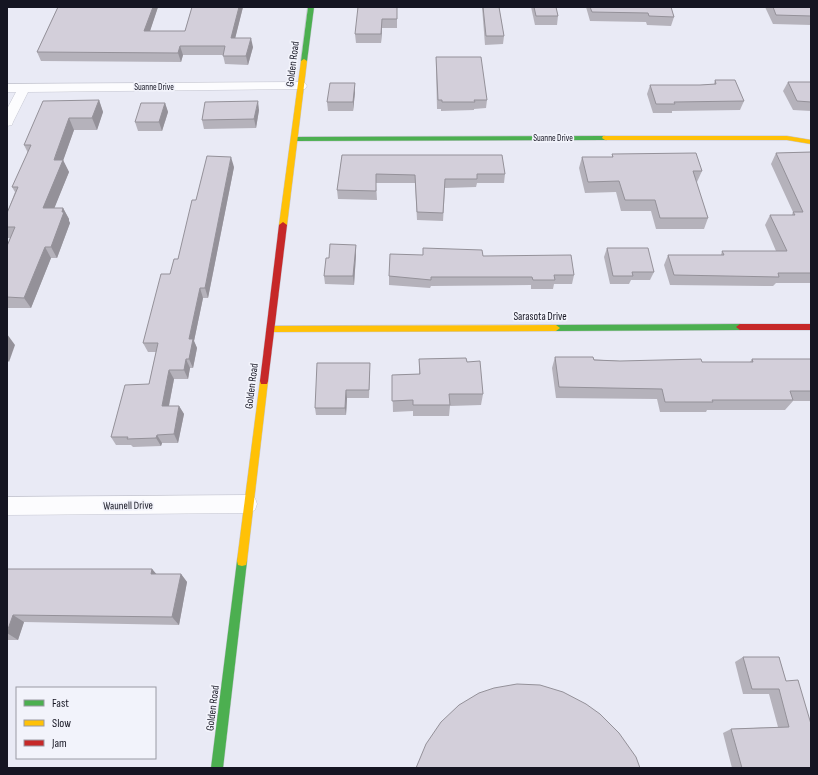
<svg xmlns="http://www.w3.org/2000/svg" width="818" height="775" font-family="'Sofia Sans Condensed',sans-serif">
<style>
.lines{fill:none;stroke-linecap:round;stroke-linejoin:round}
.street-casing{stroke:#c5c6d1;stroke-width:1}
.fast-casing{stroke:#c5c6d1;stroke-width:1}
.slow-casing{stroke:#c5c6d1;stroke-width:1}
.jam-casing{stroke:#c5c6d1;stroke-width:1}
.street{fill:#fcfcfe;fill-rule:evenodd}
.fast{fill:#4caf50;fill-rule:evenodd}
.slow{fill:#ffc107;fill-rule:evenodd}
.jam{fill:#c62828;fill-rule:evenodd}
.wall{fill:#b5b2bb}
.shaded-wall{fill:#949199}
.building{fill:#d3cfda;stroke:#949199}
.labels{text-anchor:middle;stroke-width:3.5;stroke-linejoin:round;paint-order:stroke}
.far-street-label{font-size:9px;fill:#151522;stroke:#f2f3fb}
.street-label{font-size:11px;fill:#151522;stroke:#f2f3fb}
</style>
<rect width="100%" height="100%" fill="#e9eaf5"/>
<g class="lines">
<g class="street-casing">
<g id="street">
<path d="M301 82 305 83 307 86 305 89 28 92 13 122 12 125 7 126V109L16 92H7V84Z"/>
<path d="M248 495 255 498 257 504 255 510 248 513 7 515V497Z"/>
</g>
</g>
<g class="fast-casing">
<g id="fast">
<path d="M308 7H314L307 61 304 63 301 61Z"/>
<path d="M605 136 608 138 607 140 294 141 291 139 294 137Z"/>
<path d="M740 324 744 327 740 330 556 331 552 328 556 325Z"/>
<path d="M242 556 246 557 247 561 223 768H211L237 561 238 557Z"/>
</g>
</g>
<g class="slow-casing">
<g id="slow">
<path d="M304 59 307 61 287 225 283 228 279 225 301 61Z"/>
<path d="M603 136H787L811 140V144L787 140H605L602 138Z"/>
<path d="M556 325 560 328 556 331 270 332 266 329 270 326Z"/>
<path d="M264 377 267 378 268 381 247 561 246 565 242 566 238 565 237 561 260 381 261 378Z"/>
</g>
</g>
<g class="jam-casing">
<g id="jam">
<path d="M283 222 287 225 268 381 267 384H261L260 381 279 225Z"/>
<path d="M740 324H811V330H740L736 327Z"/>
</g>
</g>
<use href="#street" class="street"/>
<use href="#fast" class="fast"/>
<use href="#slow" class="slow"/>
<use href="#jam" class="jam"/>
</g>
<g class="wall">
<path d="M58 7H158L150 31H185L192 7H243L235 38 253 47 248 65 225 64 223 55H183L181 62 41 61 37 52Z"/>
<path d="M397 7V28H382L381 43H356L355 34Z"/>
<path d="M482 7H499L504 36 503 44 485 45Z"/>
<path d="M531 7H556L558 16 557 25H535Z"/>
<path d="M586 7H671L674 17 671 26 647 25 646 22 590 21Z"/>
<path d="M765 7H811V25L773 24Z"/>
<path d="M436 57 487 100 486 108 474 109V110L441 111V109H437L436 66Z"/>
<path d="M715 80 744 101 740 110 672 111V113H653L647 94 650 85H700L714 84Z"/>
<path d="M788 82H811V111L793 110 783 91Z"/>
<path d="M355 83V92L353 111H328L327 102Z"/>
<path d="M99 100 103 112 97 130H74L63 160 69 172 54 208H63L69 219V221L70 223 57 258H51L31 308H7V246L10 238H8L7 236V213L15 192 12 187 28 153 24 145Z"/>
<path d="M165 103 168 112 162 131H138L135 122Z"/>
<path d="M259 110 256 128 204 129 202 120Z"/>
<path d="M811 152V283H776L773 286 670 285 664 265 668 255H721L722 251H776L765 225 770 215H792L793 212 771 164 776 153Z"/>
<path d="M612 154 702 171 697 182H696L708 218 704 229H656L651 211H621L616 192 585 193 579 168 582 157H612Z"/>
<path d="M342 155 505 174 504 183H477L476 187 445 188 443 221 417 220 415 183H376L377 200 338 199 337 190Z"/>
<path d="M234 167 208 298H203L194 341 197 348 193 368H190L188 379H174L169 406H179L184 414 178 443H162L161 446 133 447 131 445H116L111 437 149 384 156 352H148L143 343 170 274 178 259 196 200Z"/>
<path d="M356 245V254L354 285 325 284 324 276 329 258Z"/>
<path d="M607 248 654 272 650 280H631L629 284H610L604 257Z"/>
<path d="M483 256 574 275 572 284H554L553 289H531V285L431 286 430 288 389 285V276Z"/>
<path d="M555 357 620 361 702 362H750L752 359H811V401H793L785 410H707L706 412H660L657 399 556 398 552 368Z"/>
<path d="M419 359 467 362 483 394 481 405 450 406 449 416H413V411L393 412 392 375 419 374Z"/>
<path d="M370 371 369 398H347L346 415H316L315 408Z"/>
<path d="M7 569H152L156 574H181L187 582 179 625 24 622 18 640H7Z"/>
<path d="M743 657H779L811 768H732L723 733 731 729 778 727 769 694H743L735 662Z"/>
</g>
<g class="shaded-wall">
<path d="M153 7H158L147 40 144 31Z"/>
<path d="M239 7H243L233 47 231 38Z"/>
<path d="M382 19V28L381 43V34Z"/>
<path d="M251 38 253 47 248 65 246 56Z"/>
<path d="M180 46 183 55 181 62 178 53Z"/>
<path d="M355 83V92L353 111V102Z"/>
<path d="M99 100 103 112 97 130 92 118Z"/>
<path d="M258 101 259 110 256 128 254 119Z"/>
<path d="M165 103 168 112 162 131 159 122Z"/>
<path d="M69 118 74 130 63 161V160L69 172 50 219 43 208 56 154Z"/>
<path d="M231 157 234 167 208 298 205 288Z"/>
<path d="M63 208 69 219V221L70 223 57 258 51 247Z"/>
<path d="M356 245V254L354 285 353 276Z"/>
<path d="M45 247 51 258 31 308 24 298Z"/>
<path d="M200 288 203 298 194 341 197 348 193 368 189 359V339Z"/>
<path d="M7 334 15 345 9 362 7 360Z"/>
<path d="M186 359 190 368 188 379 184 370Z"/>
<path d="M169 370 174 379 167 415 162 406Z"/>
<path d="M346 390 347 398 346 415 345 408Z"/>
<path d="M179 406 184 414 178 443 174 434Z"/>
<path d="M157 435 162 443 161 446 156 438Z"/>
<path d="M152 569 159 577 151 574Z"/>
<path d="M181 574 187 582 179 625 172 617Z"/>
<path d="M13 615 24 622 18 640 7 633Z"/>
</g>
<g class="building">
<path d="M58 7H153L144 31H185L192 7H239L231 38H251L246 56H223L225 46H180L178 53 37 52Z"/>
<path d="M358 7H397V19H382L381 34H355Z"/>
<path d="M483 7H499L504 36H486Z"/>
<path d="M534 7H556L558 16H536Z"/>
<path d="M590 7H671L674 17 649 16 648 13 592 12Z"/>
<path d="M773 7H811V16L776 15Z"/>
<path d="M436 57H481L487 100H474L475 102H442V100H438Z"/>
<path d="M715 80H735L744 101 674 102 675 104H656L650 85H700L716 84Z"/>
<path d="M788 82H811V102L797 101Z"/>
<path d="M330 83H355L353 102H327Z"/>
<path d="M99 100 92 118H69L56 154 54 160H63L43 208H63L62 212H64L51 247H45L24 298 7 297V246L15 227H7V213L18 187H12L31 145H24L43 101Z"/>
<path d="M258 101 254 119 202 120 205 102Z"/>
<path d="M141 103H165L159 122H135Z"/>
<path d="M811 152V273H778L779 277 674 275 668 255H724L722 251H787L770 215H795L793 212H803L776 153Z"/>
<path d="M696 153 702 171H693L708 218H660L655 200H625L619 181 588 182 582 157H613L612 154Z"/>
<path d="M342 155H502L505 174H477V179H445L443 213 417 212 415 175 376 174V191L337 190Z"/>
<path d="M207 156 231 157 205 288H200L189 339H193L189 359H186L184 370H169L162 406H179L174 434 157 435 156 438 127 439 128 437H111L125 385 149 384 158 343H143L161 274H170L174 259H178L192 200H196Z"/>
<path d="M330 244 356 245 353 276H324L326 258H329Z"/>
<path d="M423 248 482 250 483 256 571 255 574 275H554L555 280H533L532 277H431V280L389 276 390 254 423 255Z"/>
<path d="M607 248H648L654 272H632L633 276H613Z"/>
<path d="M555 357H593L594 360 620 361 701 359 702 362H753L752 359H811V391H790L793 400H712L713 402H665L662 389 559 387Z"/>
<path d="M466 358 467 362 480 361 483 394H449L450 405H413V400L392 401V375L420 374 419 359Z"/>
<path d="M317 363H370L369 390H346L345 408H315Z"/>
<path d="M7 569H152L151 574H181L172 617 13 615 7 632Z"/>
<path d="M743 657H779L786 681 798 680 811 724V768H742L731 729 789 727 779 689H752Z"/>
<path d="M517 684 540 685 563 692 586 704 600 714 619 733 636 757 640 768H416L426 744 441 722 459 705 479 693 494 688Z"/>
</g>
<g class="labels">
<g class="far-street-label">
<text x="154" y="90">Suanne Drive</text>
<text x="553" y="141">Suanne Drive</text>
</g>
<g class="street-label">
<text transform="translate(292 64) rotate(-83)" y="4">Golden Road</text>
<text x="540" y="320">Sarasota Drive</text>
<text transform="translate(251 386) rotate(-83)" y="4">Golden Road</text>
<text transform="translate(128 505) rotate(-1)" y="4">Waunell Drive</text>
<text transform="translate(212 708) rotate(-83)" y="4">Golden Road</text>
</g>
</g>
<rect width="818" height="775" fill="none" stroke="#151522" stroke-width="16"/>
<rect x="16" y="687" width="140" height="72" fill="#f2f3fb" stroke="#9a9aa4"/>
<rect x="24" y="700" width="20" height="6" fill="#4caf50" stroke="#9a9aa4"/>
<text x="52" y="707" font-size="12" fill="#151522">Fast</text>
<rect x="24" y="720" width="20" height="6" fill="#ffc107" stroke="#9a9aa4"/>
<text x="52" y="727" font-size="12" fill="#151522">Slow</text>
<rect x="24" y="740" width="20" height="6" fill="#c62828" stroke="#9a9aa4"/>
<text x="52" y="747" font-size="12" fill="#151522">Jam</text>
</svg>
